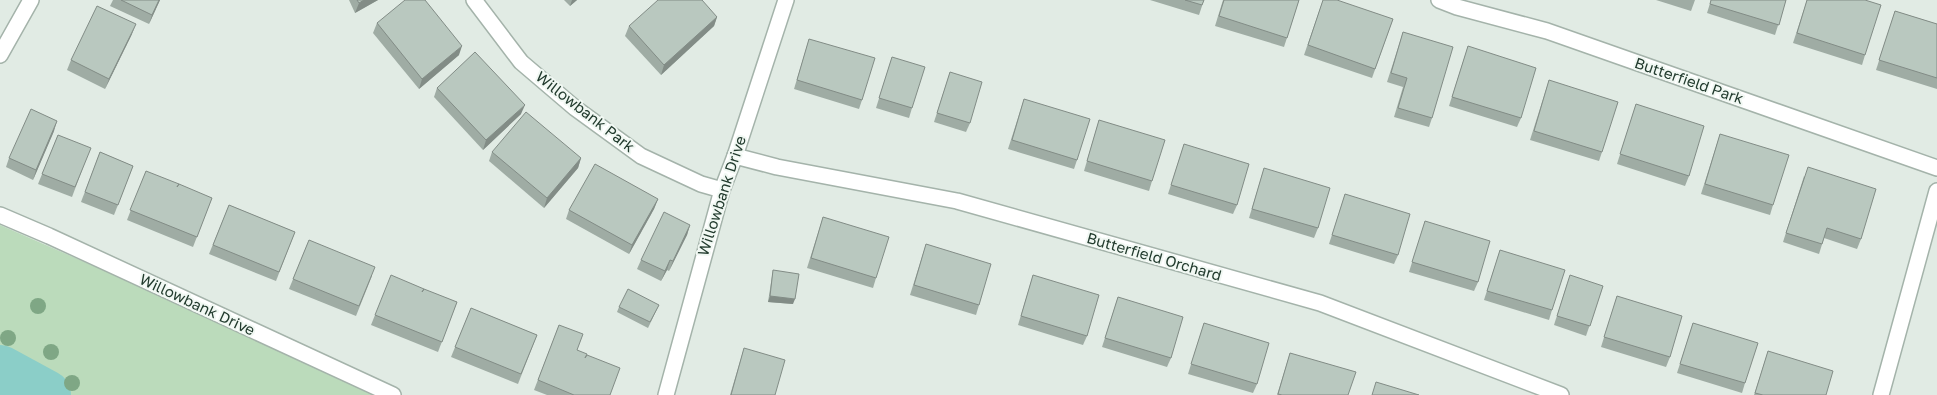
<svg xmlns="http://www.w3.org/2000/svg" width="1937" height="395" font-family="'Golos Text',sans-serif">
<style>
.green{fill:#bbdbbb}
.lines{fill:none;stroke-linecap:round;stroke-linejoin:round}
.river{stroke:#8bcec8;stroke-width:50}
.minor-casing{stroke:#a4b3aa;stroke-width:18}
.minor{stroke:#fff;stroke-width:15}
.tree{fill:#7fa785}
.wall{fill:#9faca4}
.shaded-wall{fill:#828c86}
.building{fill:#b9c8bf;stroke:#828c86}
.labels{text-anchor:middle;stroke-width:4;stroke-linejoin:round;paint-order:stroke}
.street-label{font-size:15px;fill:#223b2e;stroke:#f1f8f3}
</style>
<rect width="100%" height="100%" fill="#e1ebe4"/>
<path class="green" d="M0 225 160 295 373 395H0Z"/>
<g class="lines">
<path class="river" d="M0 370 46 395"/>
<g class="minor-casing">
<g id="minor">
<path d="M474 0 521 62 575 108 641 156 701 184 722 190"/>
<path d="M1439 0 1457 7 1547 31 1937 168"/>
<path d="M0 55 31 0"/>
<path d="M735 156 777 167 957 201 1320 303 1561 395"/>
<path d="M0 215 49 236 393 395"/>
<path d="M666 395 722 190 735 156 786 0"/>
<path d="M1881 395 1937 191"/>
</g>
</g>
<use href="#minor" class="minor"/>
</g>
<g class="tree">
<circle cx="38" cy="306" r="8"/>
<circle cx="8" cy="338" r="8"/>
<circle cx="51" cy="352" r="8"/>
<circle cx="72" cy="383" r="8"/>
</g>
<g class="wall">
<path d="M113 0H160L149 24 110 6Z"/>
<path d="M349 0H378L355 13Z"/>
<path d="M564 0H577L570 6Z"/>
<path d="M1150 0H1204L1199 15Z"/>
<path d="M1223 0H1299L1284 47 1215 26Z"/>
<path d="M1323 0 1393 19 1372 78 1304 55Z"/>
<path d="M1656 0H1695L1691 11Z"/>
<path d="M1711 0H1786L1775 35 1707 13Z"/>
<path d="M1807 0H1865V55L1862 65 1793 43Z"/>
<path d="M1895 11 1937 24V89L1876 70Z"/>
<path d="M717 17 714 26 661 75 625 36 629 26Z"/>
<path d="M377 23 459 55 419 89 373 33Z"/>
<path d="M1403 32 1432 118 1429 127 1394 117 1403 87 1387 82Z"/>
<path d="M132 34 105 89 67 70 71 60Z"/>
<path d="M809 39 862 100 859 109 794 89Z"/>
<path d="M1468 46 1521 118 1517 127 1449 106Z"/>
<path d="M892 57 912 108 909 118 876 108Z"/>
<path d="M950 72 970 123 966 132 934 122Z"/>
<path d="M1549 80 1602 152 1599 161 1530 140Z"/>
<path d="M437 88 521 114 483 150 434 97Z"/>
<path d="M1024 99 1077 160 1074 169 1008 149Z"/>
<path d="M1636 104 1689 176 1685 186 1617 164Z"/>
<path d="M1099 120 1152 181 1149 191 1084 171Z"/>
<path d="M54 131 33 180 6 167 9 158Z"/>
<path d="M1720 134 1773 205 1770 215 1701 194Z"/>
<path d="M58 135 87 157 72 197 38 184Z"/>
<path d="M1184 144 1237 205 1233 214 1168 194Z"/>
<path d="M100 152 133 166 114 215 81 202Z"/>
<path d="M492 152 581 158 578 168 544 208 489 161Z"/>
<path d="M1264 168 1318 228 1314 238 1249 218Z"/>
<path d="M146 171 177 187 212 198 193 247 127 220Z"/>
<path d="M1804 176 1861 239 1857 249 1824 238 1819 254 1783 242Z"/>
<path d="M1345 194 1398 255 1394 264 1329 244Z"/>
<path d="M658 199 654 209 629 254 566 219 569 210Z"/>
<path d="M229 205 295 232 276 281 209 254Z"/>
<path d="M823 217 876 278 873 288 807 268Z"/>
<path d="M1425 221 1478 282 1474 291 1409 272Z"/>
<path d="M690 225 687 235 669 271 667 270 661 281 637 269 641 260Z"/>
<path d="M309 240 372 276 356 316 289 289Z"/>
<path d="M926 244 979 305 976 315 910 295Z"/>
<path d="M1500 250 1552 310 1549 320 1484 300Z"/>
<path d="M773 270 793 304 768 302 772 276Z"/>
<path d="M1033 275 1087 336 1083 345 1018 325Z"/>
<path d="M1567 284 1603 286 1586 336 1554 325Z"/>
<path d="M422 292 457 302 438 352 371 325 375 315Z"/>
<path d="M1617 296 1670 357 1666 367 1601 347Z"/>
<path d="M1118 297 1171 358 1167 367 1102 347Z"/>
<path d="M659 305 648 328 617 312 619 307Z"/>
<path d="M471 308 537 335 518 384 451 357Z"/>
<path d="M1204 323 1257 384 1253 393 1188 374Z"/>
<path d="M1693 323 1745 383 1742 393 1677 373Z"/>
<path d="M559 325 577 350 585 358 610 395H547L534 390Z"/>
<path d="M744 348 775 395H730Z"/>
<path d="M1768 351 1826 395H1754Z"/>
<path d="M1290 353 1348 395H1277Z"/>
</g>
<g class="shaded-wall">
<path d="M159 0H160L149 24 152 15Z"/>
<path d="M364 0H378L355 13 359 3Z"/>
<path d="M572 0H577L570 6Z"/>
<path d="M717 17 714 26 661 75 664 65Z"/>
<path d="M136 24 132 34 105 89 109 79Z"/>
<path d="M462 46 459 55 419 89 422 79Z"/>
<path d="M525 105 521 114 483 150 486 140Z"/>
<path d="M57 121 54 131 33 180 36 170Z"/>
<path d="M581 158 578 168 544 208 547 198Z"/>
<path d="M658 199 654 209 629 254 632 245Z"/>
<path d="M690 225 687 235 669 271 673 261Z"/>
<path d="M670 260 667 270 661 281 665 271Z"/>
<path d="M770 296 795 299 793 304 768 302Z"/>
</g>
<g class="building">
<path d="M121 0H159L152 15Z"/>
<path d="M357 0H364L359 3Z"/>
<path d="M405 0H425L462 46 422 79 377 23Z"/>
<path d="M658 0H702L717 17 664 65 629 26Z"/>
<path d="M1185 0H1204L1202 5Z"/>
<path d="M1224 0H1299L1287 38 1219 16Z"/>
<path d="M1323 0H1337L1393 19 1375 69 1308 45Z"/>
<path d="M1711 0H1786L1779 25 1710 4Z"/>
<path d="M1807 0H1865L1881 5 1865 55 1797 33Z"/>
<path d="M97 6 136 24 109 79 71 60Z"/>
<path d="M1895 11 1937 24V78L1879 60Z"/>
<path d="M1403 32 1453 47 1432 118 1398 108 1407 78 1391 73Z"/>
<path d="M809 39 875 58 862 100 797 80Z"/>
<path d="M1468 46 1536 68 1521 118 1452 97Z"/>
<path d="M475 52 525 105 486 140 437 88Z"/>
<path d="M892 57 925 67 912 108 879 98Z"/>
<path d="M950 72 982 82 970 123 937 113Z"/>
<path d="M1549 80 1618 102 1602 152 1534 131Z"/>
<path d="M1024 99 1090 119 1077 160 1012 140Z"/>
<path d="M1636 104 1704 126 1689 176 1620 154Z"/>
<path d="M31 109 57 121 36 170 9 158Z"/>
<path d="M526 112 581 158 547 198 492 152Z"/>
<path d="M1099 120 1165 140 1152 181 1087 161Z"/>
<path d="M1720 134 1789 155 1773 205 1705 184Z"/>
<path d="M58 135 91 148 75 187 42 174Z"/>
<path d="M1184 144 1249 164 1237 205 1171 185Z"/>
<path d="M100 152 133 166 118 205 85 192Z"/>
<path d="M595 164 658 199 632 245 569 210Z"/>
<path d="M1808 167 1876 189 1861 239 1827 228 1822 244 1786 233Z"/>
<path d="M1264 168 1330 188 1318 228 1252 209Z"/>
<path d="M146 171 179 184 177 187 179 184 212 198 197 237 130 210Z"/>
<path d="M1345 194 1410 214 1398 255 1332 235Z"/>
<path d="M229 205 295 232 279 272 213 245Z"/>
<path d="M664 212 690 225 673 261 670 260 665 271 641 260Z"/>
<path d="M823 217 889 237 876 278 811 258Z"/>
<path d="M1425 221 1490 241 1478 282 1412 262Z"/>
<path d="M309 240 375 267 359 306 293 279Z"/>
<path d="M926 244 991 264 979 305 914 285Z"/>
<path d="M1500 250 1565 270 1552 310 1487 291Z"/>
<path d="M773 270 799 274 795 299 770 296Z"/>
<path d="M391 275 424 289 422 292 424 289 457 302 442 342 375 315Z"/>
<path d="M1033 275 1099 295 1087 336 1021 316Z"/>
<path d="M1570 275 1603 286 1590 326 1557 316Z"/>
<path d="M628 289 659 305 650 322 619 307Z"/>
<path d="M1617 296 1682 316 1670 357 1604 337Z"/>
<path d="M1118 297 1183 317 1171 358 1105 338Z"/>
<path d="M471 308 537 335 521 374 455 347Z"/>
<path d="M1204 323 1269 343 1257 384 1191 364Z"/>
<path d="M1693 323 1758 343 1745 383 1680 364Z"/>
<path d="M559 325 583 334 577 350 587 354 585 358 587 355 620 368 610 395H574L538 380Z"/>
<path d="M744 348 785 360 775 395H731Z"/>
<path d="M1768 351 1833 371 1826 395H1763L1755 393Z"/>
<path d="M1290 353 1356 372 1348 395H1282L1278 394Z"/>
<path d="M1376 382 1419 395H1372Z"/>
</g>
<g class="labels">
<g class="street-label">
<text transform="translate(1689 81) rotate(19)" y="5">Butterfield Park</text>
<text transform="translate(585 112) rotate(38)" y="5">Willowbank Park</text>
<text transform="translate(722 196) rotate(-72)" y="5">Willowbank Drive</text>
<text transform="translate(1154 257) rotate(16)" y="5">Butterfield Orchard</text>
<text transform="translate(197 305) rotate(25)" y="5">Willowbank Drive</text>
</g>
</g>
</svg>
